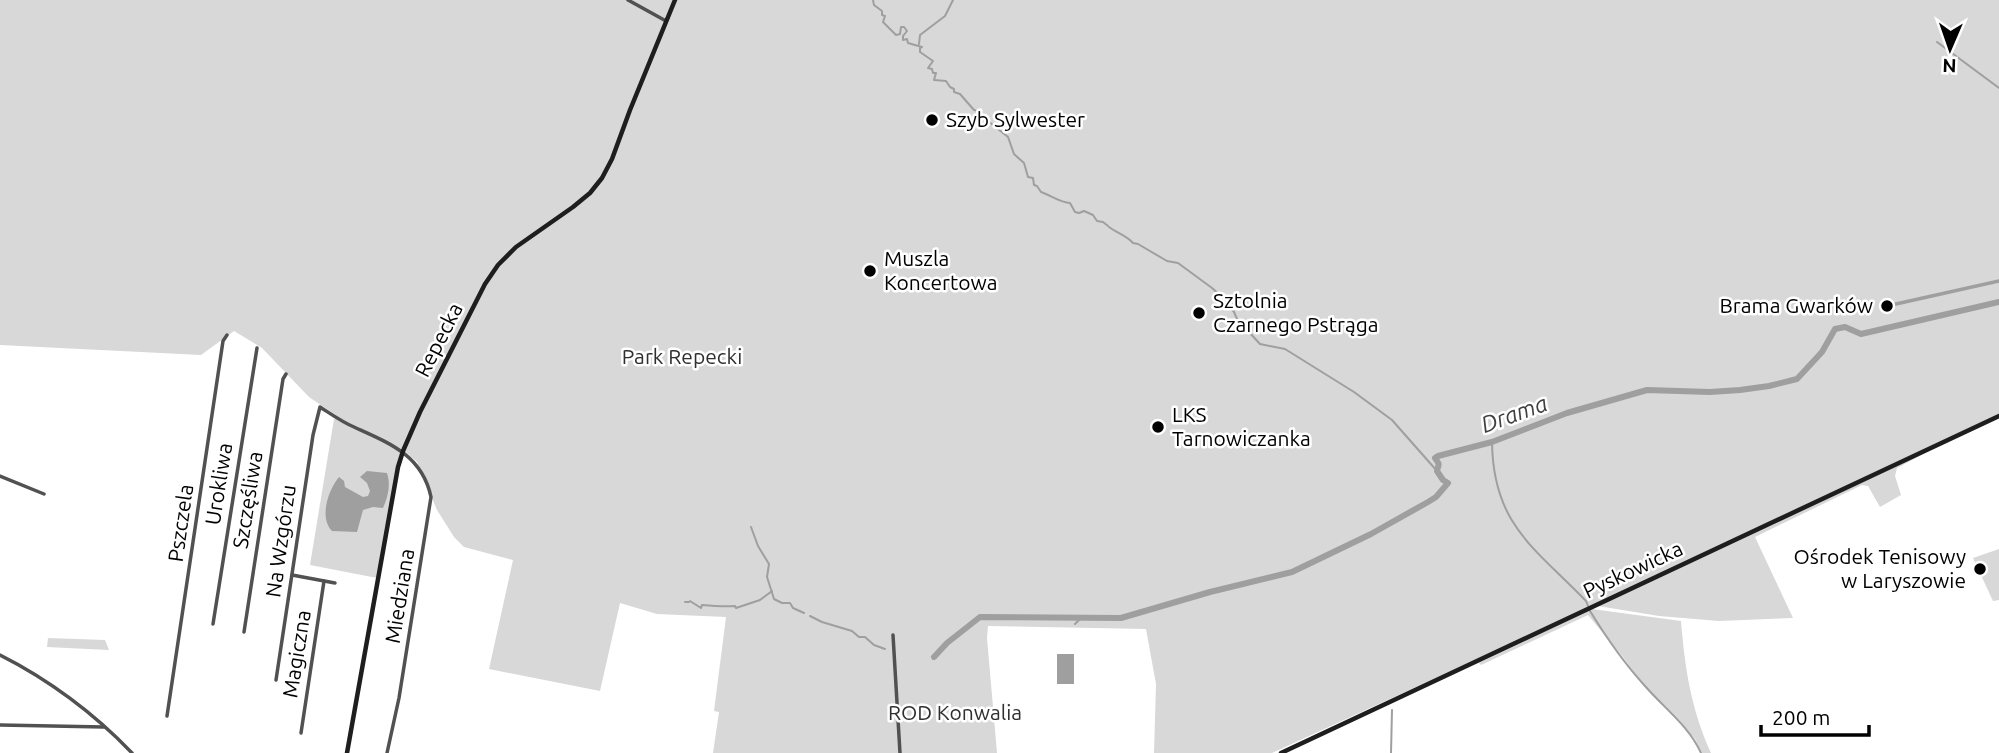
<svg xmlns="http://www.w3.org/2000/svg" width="1999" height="753" font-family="Ubuntu,sans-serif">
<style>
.green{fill:#d8d8d8}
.water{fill:#9f9f9f}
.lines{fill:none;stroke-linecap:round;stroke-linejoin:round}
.stream{stroke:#9f9f9f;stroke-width:2}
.canal{stroke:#9f9f9f;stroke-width:3.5}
.river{stroke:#9f9f9f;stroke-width:6}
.street{stroke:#515151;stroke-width:3.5}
.secondary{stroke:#1e1e1e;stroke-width:4.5}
.poi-dot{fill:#000;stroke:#fff;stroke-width:2.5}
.labels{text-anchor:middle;stroke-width:5;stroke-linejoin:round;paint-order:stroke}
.poi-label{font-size:21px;fill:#000;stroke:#fff;text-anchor:start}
.street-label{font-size:21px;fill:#000;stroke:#fff}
.park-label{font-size:21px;fill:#2f2f2f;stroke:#fff}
.water-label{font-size:23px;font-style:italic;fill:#404040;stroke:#fff}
</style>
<rect width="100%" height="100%" fill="#fff"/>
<g class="green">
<path d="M0 0H1999V414L1584 610 1272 753H1154L1156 684 1146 629 988 626 987 638 997 753H713L719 712 714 711 726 617 657 614 620 603 600 691 489 669 513 560 464 547 454 537 437 510 417 462 401 448 377 578 310 565 334 419H336L337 416 309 397 262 348 234 331 201 355 0 345Z"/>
<path d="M1925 453 1897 468 1895 476 1901 495 1880 507 1868 486 1862 485 1755 537 1793 618 1719 621 1659 616 1598 606Z"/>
<path d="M1999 549V600L1993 601 1973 558Z"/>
<path d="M1592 609 1681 621C1685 669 1691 709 1711 753H1702L1695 739 1643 685 1623 657 1588 615 1481 665 1479 663Z"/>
<path d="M48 638 105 640 109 650 47 647Z"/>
</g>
<g class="water">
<path d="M367 471 387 473C391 485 388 497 383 508L373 507 363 510 357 532 332 531C319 518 328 490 339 477L344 481 345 487 363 497 368 496 370 491 367 483 360 477Z"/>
<rect x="1057" y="654" width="17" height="30"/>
</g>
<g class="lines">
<g class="stream">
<path d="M873 0 874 5 882 11V15L885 16 883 22 896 35 900 34 901 27H904L907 31 903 36V40L907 39 908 43 922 47 920 48V52L933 61 928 68 932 69 933 73H936L934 80 946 81 950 87 954 89V92L960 94 974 110 979 111 984 118 988 117V121L1008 137 1014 154 1024 163 1028 177 1033 178 1034 185 1037 186 1041 192C1050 195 1061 203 1070 203L1075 212 1079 213 1084 211 1093 215 1097 221 1103 222 1108 226"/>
<path d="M1937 42 1999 88"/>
<path d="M919 44 920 35 945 16 953 0"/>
<path d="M1109 227C1117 233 1127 236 1133 243L1138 244 1167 261 1178 263 1212 288 1221 296 1234 312 1237 319 1260 344 1285 349 1354 392 1392 420 1437 471"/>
<path d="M1492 442C1493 525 1535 548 1586 601L1588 606"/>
<path d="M751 527 758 546 769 564 767 577 774 599 782 603H790L793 608 804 613"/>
<path d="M690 601 701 608 702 605C713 606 724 607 735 606L736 608 760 600 772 591"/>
<path d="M685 602H689"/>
<path d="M1590 611C1606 637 1624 663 1645 686 1664 708 1689 726 1701 753"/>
<path d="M810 616 822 622 852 631 859 637H865L874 645 885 649"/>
<path d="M1075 624 1081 618"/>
<path d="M1391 753 1392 710"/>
</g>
<path class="canal" d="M1887 306 1999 281"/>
<path class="river" d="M934 657 947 643 980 617 1121 618 1210 592 1292 572 1371 534 1428 502 1436 497 1448 483 1443 480 1437 471C1439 462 1440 466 1435 458L1438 456 1492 442 1567 413 1647 390 1710 392 1740 390 1769 386 1797 379 1822 352 1835 329 1845 327 1861 334 1999 302"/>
<g class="street">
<path d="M628 0 666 21"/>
<path d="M0 476 44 494"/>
<path d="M292 575 335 583"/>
<path d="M213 624 257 348"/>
<path d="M244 632 283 379 286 374"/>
<path d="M893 635 900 753"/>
<path d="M0 655C48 679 95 714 132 753"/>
<path d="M276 680 313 435 320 407C331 414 342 422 354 427 389 443 422 455 431 497L399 698 387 753"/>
<path d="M167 716 223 341 227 335"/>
<path d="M0 725 104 727"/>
<path d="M301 733 324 581"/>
</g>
<g class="secondary">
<path d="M347 753 398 467 403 451 420 412 485 284 498 265 516 247 573 207 590 193 602 178 612 159 630 110 675 0"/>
<path d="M1281 753 1999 416"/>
</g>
</g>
<g class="poi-dot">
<circle cx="932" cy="120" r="7"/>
<circle cx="870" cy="271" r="7"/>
<circle cx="1887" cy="306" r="7"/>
<circle cx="1199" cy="313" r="7"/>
<circle cx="1158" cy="427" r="7"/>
<circle cx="1980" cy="569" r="7"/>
</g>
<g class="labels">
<g class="poi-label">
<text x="946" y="127">Szyb Sylwester</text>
<text x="884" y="266">Muszla<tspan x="884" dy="24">Koncertowa</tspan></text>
<text x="1213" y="308">Sztolnia<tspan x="1213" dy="24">Czarnego Pstrąga</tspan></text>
<text x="1873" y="313" text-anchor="end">Brama Gwarków</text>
<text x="1172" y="422">LKS<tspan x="1172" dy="24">Tarnowiczanka</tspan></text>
<text x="1966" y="564" text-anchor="end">Ośrodek Tenisowy<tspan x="1966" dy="24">w Laryszowie</tspan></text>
</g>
<g class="street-label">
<text transform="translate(439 340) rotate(-63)" y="7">Repecka</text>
<text transform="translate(219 484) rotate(-81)" y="7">Urokliwa</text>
<text transform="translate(248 500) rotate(-81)" y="7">Szczęśliwa</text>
<text transform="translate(181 523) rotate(-82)" y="7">Pszczela</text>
<text transform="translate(281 541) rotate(-82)" y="7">Na Wzgórzu</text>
<text transform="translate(1633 570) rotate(-25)" y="7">Pyskowicka</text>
<text transform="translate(400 596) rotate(-81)" y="7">Miedziana</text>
<text transform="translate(297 654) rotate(-81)" y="7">Magiczna</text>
</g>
<g class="park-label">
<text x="682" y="364">Park Repecki</text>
<text x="955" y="720">ROD Konwalia</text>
</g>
<g class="water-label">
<text transform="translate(1514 414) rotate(-20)" y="8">Drama</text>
</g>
</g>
<g transform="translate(1950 49) rotate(182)" stroke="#ffffff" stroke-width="5" paint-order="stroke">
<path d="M0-5L12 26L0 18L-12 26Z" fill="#000000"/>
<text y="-10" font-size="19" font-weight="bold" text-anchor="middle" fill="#000000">N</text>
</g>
<path d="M1761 725v10h108v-10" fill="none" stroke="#000000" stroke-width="3.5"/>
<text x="1772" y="725" font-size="21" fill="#000000" stroke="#ffffff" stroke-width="5" paint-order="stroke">200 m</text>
</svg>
